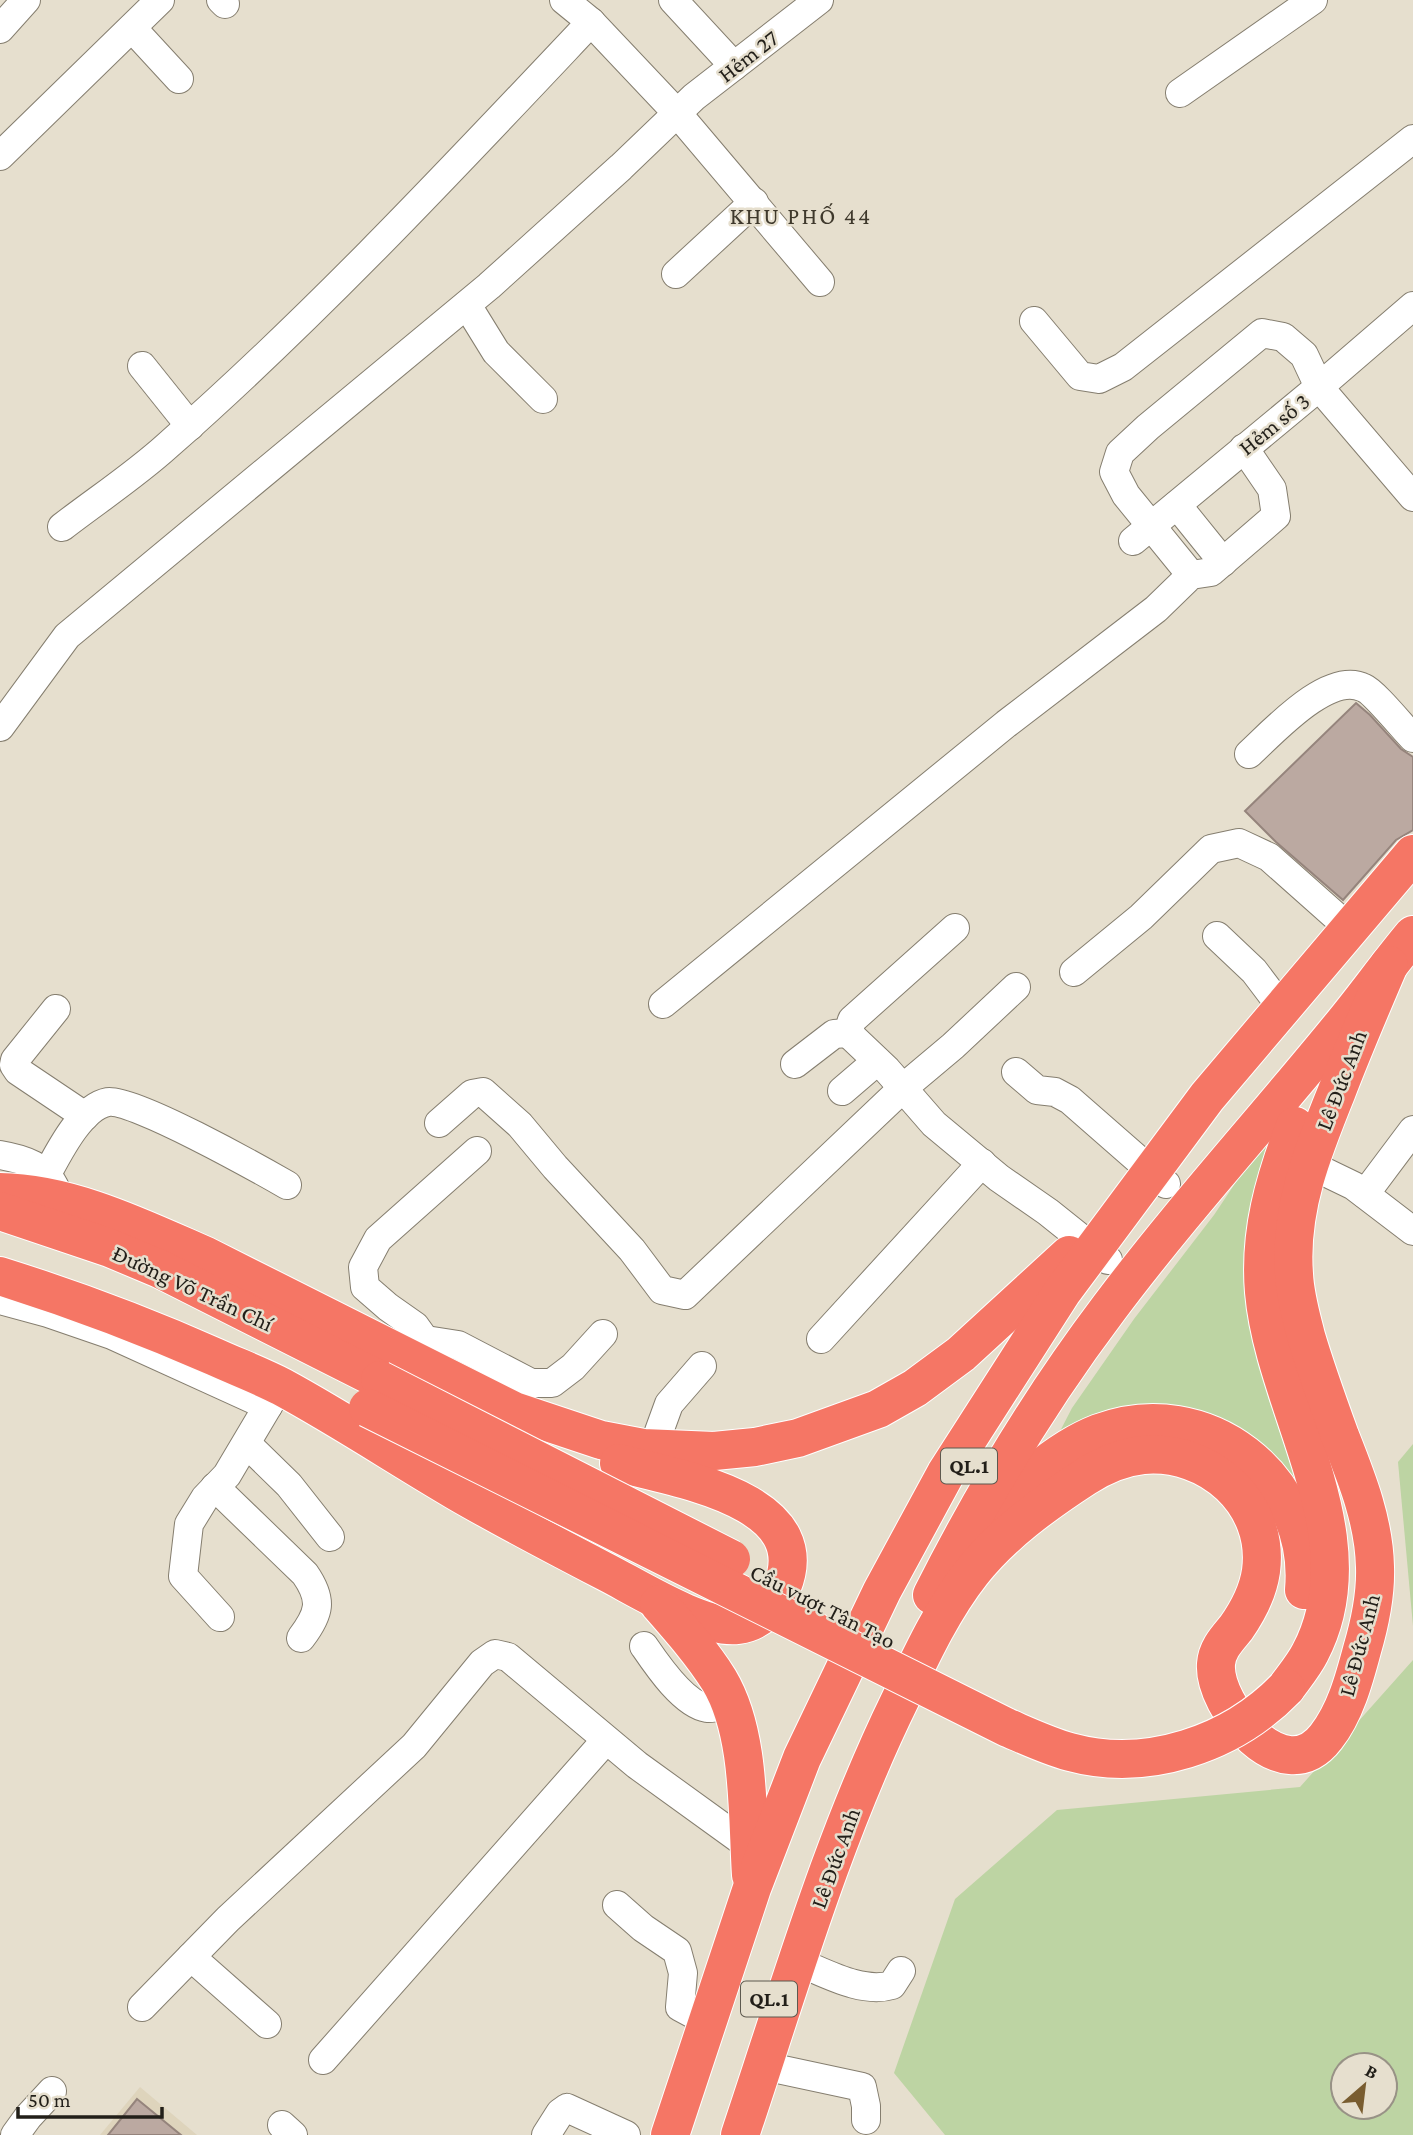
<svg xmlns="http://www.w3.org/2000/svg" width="1413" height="2135" font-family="'Crimson Pro',serif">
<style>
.built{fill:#ded4bc}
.green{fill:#bdd4a3;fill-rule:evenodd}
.building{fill:#bba9a1;stroke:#95847c;stroke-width:2}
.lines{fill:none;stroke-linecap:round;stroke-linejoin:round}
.minor-casing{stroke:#857e6f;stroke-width:30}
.highway-casing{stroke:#fff;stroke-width:40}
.minor{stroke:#fff;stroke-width:28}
.highway{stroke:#f57665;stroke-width:38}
.highway-bridge-casing{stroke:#fff;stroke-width:40;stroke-linecap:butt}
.highway-bridge{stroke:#f57665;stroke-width:38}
.labels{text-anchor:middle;stroke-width:5;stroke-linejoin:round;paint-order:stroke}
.shield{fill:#e6dfce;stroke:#5d594f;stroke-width:2}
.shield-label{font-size:21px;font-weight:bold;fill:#221f19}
.street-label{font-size:23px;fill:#221f19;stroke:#e6dfce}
.neighbourhood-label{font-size:24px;letter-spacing:2px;fill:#3f392c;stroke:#e6dfce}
</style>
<rect width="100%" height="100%" fill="#e6dfce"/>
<path class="built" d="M140 2087 197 2135H100Z"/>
<g class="green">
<path d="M1267 1145 1262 1174 1257 1344 1268 1397 1304 1504 1289 1489 1056 1439 1072 1408 1134 1319 1214 1215 1242 1173Z"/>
<path d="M1413 1444V1626L1398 1462Z"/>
<path d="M1413 1660V2135H945L894 2073 955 1899 1057 1810 1300 1787ZM1343 2065H1385V2107H1343Z"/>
</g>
<g class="building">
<path d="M1356 703 1370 715 1401 749 1413 757V830L1396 840 1343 900 1276 842 1245 811Z"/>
<path d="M137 2099 181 2135H108Z"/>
</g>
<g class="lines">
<g class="minor-casing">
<g id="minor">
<path d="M221 0 225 4"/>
<path d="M564 0 591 22 677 113 820 282"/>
<path d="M673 0 734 66"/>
<path d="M132 28 179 79"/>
<path d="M0 29 26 0"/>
<path d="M1180 93 1313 0"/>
<path d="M0 156 160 0"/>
<path d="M676 274 754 202"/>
<path d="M467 305 496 352 543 399"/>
<path d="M1034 321 1080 376 1099 379 1123 367 1413 139"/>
<path d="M142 366 190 426"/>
<path d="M1177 505 1223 562"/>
<path d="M62 527C97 500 135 475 167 446 317 314 454 167 591 22"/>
<path d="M1133 541 1319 387 1413 306"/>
<path d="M1191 575 1126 495 1114 472 1120 453 1148 427 1262 333 1283 337 1304 355 1319 387 1413 497"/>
<path d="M0 727 67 636 489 286 621 167 694 97 819 0"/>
<path d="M1249 754C1273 732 1329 670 1364 688 1374 692 1404 729 1413 738"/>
<path d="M955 928 852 1020 848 1033 887 1070 934 1124 999 1178 1048 1212 1108 1260"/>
<path d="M1217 936 1254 971 1282 1008"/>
<path d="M1074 972 1141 917 1211 849 1239 843 1269 857 1349 928"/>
<path d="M663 1004 1006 724 1156 609 1191 575 1211 572 1276 516 1272 489 1244 448"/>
<path d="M56 1009 15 1060 14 1065 18 1071 85 1116"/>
<path d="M795 1064 834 1034 848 1033"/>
<path d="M1016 1072 1037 1090 1055 1092 1070 1100 1166 1184"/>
<path d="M842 1091 877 1061"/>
<path d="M439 1123 472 1094 483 1092 520 1125 555 1167 632 1250 662 1290 685 1295 903 1088 953 1046 1016 987"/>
<path d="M0 1155C24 1159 46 1166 56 1190"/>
<path d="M1294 1157 1354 1186 1413 1231"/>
<path d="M47 1174C59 1152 81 1107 108 1102 133 1098 259 1169 287 1185"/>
<path d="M1365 1194 1413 1130"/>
<path d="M0 1300 48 1313 112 1335 268 1406 280 1386"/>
<path d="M821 1339 982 1163"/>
<path d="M426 1340 458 1345 531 1383H552L573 1367 603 1334"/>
<path d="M425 1365 430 1347 415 1326 388 1307 365 1287 363 1267 378 1239 477 1151"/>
<path d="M247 1444 289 1485 330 1537"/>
<path d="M653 1448 669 1404 702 1366"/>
<path d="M215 1487 305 1574C323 1600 320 1613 301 1638"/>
<path d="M220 1617 183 1576 189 1524 205 1498 227 1475 268 1406"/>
<path d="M644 1646C657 1665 683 1704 707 1708 714 1709 723 1705 729 1704"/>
<path d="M617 1905 643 1928 677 1951 683 1973 680 2007 708 2022"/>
<path d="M191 1957 267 2024"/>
<path d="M798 1962C826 1973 862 1994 892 1985L901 1971"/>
<path d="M142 2007 228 1919 414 1746 482 1663 495 1654 508 1657 637 1765 749 1846"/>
<path d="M323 2060 606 1740"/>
<path d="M764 2066 862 2087 866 2106V2120"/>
<path d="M282 2125 293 2135"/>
<path d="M15 2135 28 2117 52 2091"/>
<path d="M546 2135 560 2113 567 2108 626 2135"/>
</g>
</g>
<g class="highway-casing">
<g id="highway">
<path d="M0 1192C71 1193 142 1228 206 1256L514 1411 601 1440 643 1448 714 1451 755 1447 798 1438 878 1409 915 1388 961 1354 1069 1255"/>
<path d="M0 1211 110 1248 160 1269 380 1380"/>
<path d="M0 1276C73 1299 145 1326 215 1357 237 1367 261 1376 282 1387 341 1419 398 1457 456 1491 504 1519 554 1545 604 1571 636 1587 703 1630 738 1625 759 1622 774 1607 782 1587 818 1499 674 1478 619 1463"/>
<path d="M982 1524C1016 1489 1053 1451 1099 1433 1205 1393 1314 1478 1304 1590"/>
<path d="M932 1595C983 1494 1041 1398 1109 1308 1181 1212 1262 1123 1338 1030 1364 999 1387 966 1413 935"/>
<path d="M659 1604C680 1628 702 1653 719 1680 751 1733 747 1815 751 1875"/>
<path d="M1286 1688C1294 1677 1304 1665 1310 1653 1371 1538 1274 1409 1264 1292 1259 1233 1274 1181 1295 1126"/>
<path d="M670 2135 752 1888 802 1758 882 1591 946 1473 1062 1292 1207 1097 1413 854"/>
<path d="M740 2135C789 1989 832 1839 900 1700 921 1656 942 1610 972 1572 1002 1534 1045 1503 1085 1477 1102 1466 1123 1457 1143 1455 1209 1449 1270 1503 1261 1571 1258 1592 1248 1611 1236 1628 1227 1639 1217 1649 1216 1664 1213 1706 1283 1793 1326 1737 1345 1713 1354 1680 1362 1650 1370 1623 1376 1596 1375 1567 1374 1521 1357 1479 1340 1436 1328 1403 1316 1370 1306 1336 1301 1316 1295 1296 1294 1274 1289 1209 1313 1150 1337 1091 1353 1049 1371 1007 1389 965"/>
</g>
</g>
<use href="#minor" class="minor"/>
<use href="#highway" class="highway"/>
<g class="highway-bridge-casing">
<g id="highway-bridge">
<path d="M380 1380 731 1559"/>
<path d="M368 1408 1006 1727C1027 1736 1048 1746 1070 1752 1147 1773 1232 1744 1286 1688"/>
</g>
</g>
<use href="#highway-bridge" class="highway-bridge"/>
</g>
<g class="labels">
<g class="shield">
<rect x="941" y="1448.5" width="56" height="35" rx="5"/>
<rect x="741" y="1981.5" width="56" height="35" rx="5"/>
</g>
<g class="shield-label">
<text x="969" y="1473">QL.1</text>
<text x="769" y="2006">QL.1</text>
</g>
<g class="street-label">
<text transform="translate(748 56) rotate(-38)" y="8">Hẻm 27</text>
<text transform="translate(1274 424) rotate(-39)" y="8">Hẻm số 3</text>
<text transform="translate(1341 1080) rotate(-69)" y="8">Lê Đức Anh</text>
<text transform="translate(193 1288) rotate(25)" y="8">Đường Võ Trần Chí</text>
<text transform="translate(823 1606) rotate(27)" y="8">Cầu vượt Tân Tạo</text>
<text transform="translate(1359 1645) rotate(-75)" y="8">Lê Đức Anh</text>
<text transform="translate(835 1858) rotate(-70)" y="8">Lê Đức Anh</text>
</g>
<g class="neighbourhood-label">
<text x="801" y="224">KHU PHỐ 44</text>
</g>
</g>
<g transform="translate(1364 2086) rotate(28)"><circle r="33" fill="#e6dfce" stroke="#989286" stroke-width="2"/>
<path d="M0-5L12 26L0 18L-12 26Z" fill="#795d30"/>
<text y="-10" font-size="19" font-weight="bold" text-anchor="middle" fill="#221f19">B</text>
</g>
<path d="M18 2107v10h144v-10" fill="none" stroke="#221f19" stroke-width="3.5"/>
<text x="28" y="2107" font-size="21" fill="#221f19" stroke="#e6dfce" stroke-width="5" paint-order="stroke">50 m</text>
</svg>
